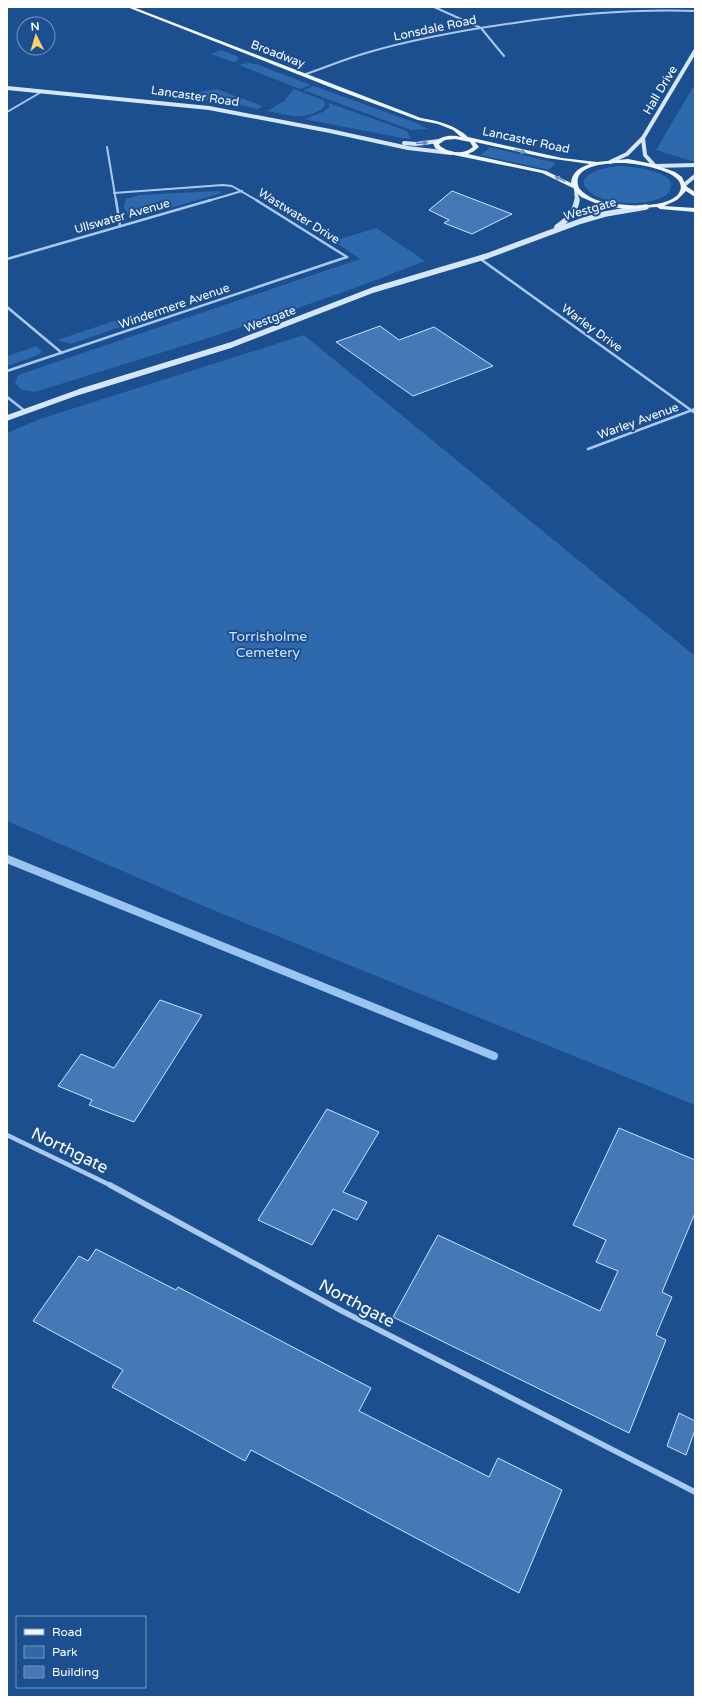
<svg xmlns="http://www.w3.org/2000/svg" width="702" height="1704" font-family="'Varela Round',sans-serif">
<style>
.green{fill:#2e69ad}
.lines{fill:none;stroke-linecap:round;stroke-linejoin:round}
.stream{stroke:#9cc4f0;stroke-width:8}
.building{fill:#4478b7;stroke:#cfe3fa}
.street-far3{stroke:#a9c9ee;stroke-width:2}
.street-far2{stroke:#a9c9ee;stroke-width:2.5}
.street-far1{stroke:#a9c9ee;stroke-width:4.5}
.street{stroke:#a9c9ee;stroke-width:5.5}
.secondary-far1{stroke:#d6e6fa;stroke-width:4}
.secondary{stroke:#d6e6fa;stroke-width:5.5}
.primary{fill:#f0f6ff;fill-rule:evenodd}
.oneway{fill:#668bba}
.oneway2{fill:#7b9ac1}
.labels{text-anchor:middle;stroke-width:4;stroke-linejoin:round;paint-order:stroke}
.far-street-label{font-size:12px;fill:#fff;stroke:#1b4f8f}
.park-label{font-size:14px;fill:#cfe3fa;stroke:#1b4f8f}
.near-street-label{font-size:17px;fill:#fff;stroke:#1b4f8f}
</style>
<rect width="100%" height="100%" fill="#1b4f8f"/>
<g class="green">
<path d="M221 50 237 56 239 60 233 62 211 54Z"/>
<path d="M248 63 256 64 311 85 300 89 239 65Z"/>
<path d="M695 84V161H692L656 150Z"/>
<path d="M314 86 416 123 428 129 411 130 303 90Z"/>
<path d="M165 87 176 90 187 95 216 89 263 106 258 109 225 102 158 95Z"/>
<path d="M294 89 323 100 325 103 324 107C306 122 288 115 267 111L284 101Z"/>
<path d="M329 103 407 131 411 139 402 138 304 119 323 112 329 107Z"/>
<path d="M489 147 556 163 549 170 480 155 486 151Z"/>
<path d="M618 166C629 166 680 171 670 190 668 196 660 198 655 200 636 206 606 204 590 192 569 174 608 167 618 166Z"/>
<path d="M219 191 222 193 138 217 128 215 124 207 126 199 140 195Z"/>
<path d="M376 228 425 261C298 312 166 351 35 392L22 390 15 383 18 375 360 259 334 241Z"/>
<path d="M141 312 146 318 71 344 57 340Z"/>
<path d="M304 335 695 656V1105L208 908 7 821V433L40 419Z"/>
<path d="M37 346 42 352 36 356 7 366V356Z"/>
</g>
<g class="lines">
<path class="stream" d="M7 859 494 1056"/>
</g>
<g class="building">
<path d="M452 191 486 204 512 214 472 234 444 223 449 220 429 210Z"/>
<path d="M380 326 399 340 434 327 493 366 413 396 336 342Z"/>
<path d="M160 1000 202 1015 134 1122 89 1105 92 1100 58 1086 81 1054 114 1068Z"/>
<path d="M327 1109 379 1132 343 1192 367 1202 357 1220 333 1209 312 1245 258 1220Z"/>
<path d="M619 1128 695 1160V1213L662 1292 672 1297 656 1335 666 1340 629 1433 393 1317 438 1235 600 1311 618 1271 596 1262 606 1240 573 1225Z"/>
<path d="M96 1249 176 1290 178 1287 371 1388 359 1411 489 1477 498 1458 562 1490 519 1593 251 1450 245 1461 112 1387 123 1370 33 1321 79 1256 88 1261Z"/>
<path d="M679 1413 695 1421V1430L686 1455 667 1446Z"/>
</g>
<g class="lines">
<g class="street-far3">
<path d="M434 7 481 28 504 56"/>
<path d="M303 75C324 68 345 59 366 53 414 39 464 30 514 23 574 14 634 9 695 11"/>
<path d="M7 112 43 91"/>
<path d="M107 147 116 201"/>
<path d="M114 193 223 185 232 186 258 201"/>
<path d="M208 201 242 191"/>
</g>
<g class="street-far2">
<path d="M116 200 120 226"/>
<path d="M256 200 347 257"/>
<path d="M479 258 695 413"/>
<path d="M7 259 211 200"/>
<path d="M7 307 62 353"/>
<path d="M7 371 347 257"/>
<path d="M7 397 25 411"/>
<path d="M588 449 695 409"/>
</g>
<path class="street-far1" d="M7 1135 112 1186"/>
<path class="street" d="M110 1185 342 1311 695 1492"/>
<g class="secondary-far1">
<path d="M7 88 209 108 330 131 408 148 451 153"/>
<path d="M643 138 645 155 654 165"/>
<path d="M404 143 416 144 439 141"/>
<path d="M610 162 627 154 643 138 695 51"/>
<path d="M655 166 695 165"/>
<path d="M684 185 695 176"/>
<path d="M576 189 577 201"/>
</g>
<g class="secondary">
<path d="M557 227C567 220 575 213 577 200"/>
<path d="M7 418 79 392 231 345 373 290 487 256 581 221 605 214 646 207"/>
</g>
<path class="primary" d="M127 7H133L421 118C439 121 455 125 468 137L562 158 597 162 628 159 653 164 675 172 682 177 686 186 695 192V197L686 191 677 200 664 206 695 208V212L660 209 657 207 626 209 600 205 581 197 573 188 542 173 444 153 435 148 433 143C441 136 451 134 461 137L453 130 438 124 418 120 340 91ZM455 139 470 142 473 147C464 155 449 153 440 146L439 144 445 140ZM475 142 547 158 590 164C580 167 572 172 571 183L546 171 468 154 474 151 479 147ZM622 163C634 163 692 171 679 193 667 211 611 206 594 199 588 196 583 193 579 188 570 165 607 163 622 163Z"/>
</g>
<defs><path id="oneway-solid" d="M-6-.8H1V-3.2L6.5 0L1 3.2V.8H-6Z"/></defs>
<use class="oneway" href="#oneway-solid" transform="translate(422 143) rotate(-4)"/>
<g class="oneway2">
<use href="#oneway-solid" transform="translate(520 151) rotate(15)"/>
<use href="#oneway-solid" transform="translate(560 179) rotate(-154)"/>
</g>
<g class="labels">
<g class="far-street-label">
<text transform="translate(435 28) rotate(-12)" y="4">Lonsdale Road</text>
<text transform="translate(278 54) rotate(21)" y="4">Broadway</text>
<text transform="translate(660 90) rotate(-59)" y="4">Hall Drive</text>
<text transform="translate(195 96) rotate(8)" y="4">Lancaster Road</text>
<text transform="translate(526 140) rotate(12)" y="4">Lancaster Road</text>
<text transform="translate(590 209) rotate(-16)" y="4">Westgate</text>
<text transform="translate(122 216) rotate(-16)" y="4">Ullswater Avenue</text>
<text transform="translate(299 216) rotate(32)" y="4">Wastwater Drive</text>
<text transform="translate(174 306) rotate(-19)" y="4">Windermere Avenue</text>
<text transform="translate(270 319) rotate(-21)" y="4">Westgate</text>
<text transform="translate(592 328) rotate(36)" y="4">Warley Drive</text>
<text transform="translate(638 421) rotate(-20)" y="4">Warley Avenue</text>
</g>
<g class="park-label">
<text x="268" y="641">Torrisholme<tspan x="268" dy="16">Cemetery</tspan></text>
</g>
<g class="near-street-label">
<text transform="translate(70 1150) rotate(26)" y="6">Northgate</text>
<text transform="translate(357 1303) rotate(28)" y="6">Northgate</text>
</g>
</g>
<rect width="702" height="1704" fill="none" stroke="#ffffff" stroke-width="16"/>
<rect x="16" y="1616" width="130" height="72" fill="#1b4f8f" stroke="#7695bc"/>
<rect x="24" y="1629" width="20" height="6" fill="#f0f6ff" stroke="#7695bc"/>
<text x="52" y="1636" font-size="12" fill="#ffffff">Road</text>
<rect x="24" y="1646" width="20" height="12" fill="#2e69ad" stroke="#7695bc"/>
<text x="52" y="1656" font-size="12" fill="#ffffff">Park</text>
<rect x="24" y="1666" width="20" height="12" fill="#4478b7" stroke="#7695bc"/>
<text x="52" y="1676" font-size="12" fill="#ffffff">Building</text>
<g transform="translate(36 36) rotate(355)"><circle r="19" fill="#1b4f8f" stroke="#7695bc"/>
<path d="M0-3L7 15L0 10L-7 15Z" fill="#ffd166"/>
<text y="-6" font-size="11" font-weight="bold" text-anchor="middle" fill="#ffffff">N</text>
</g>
</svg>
